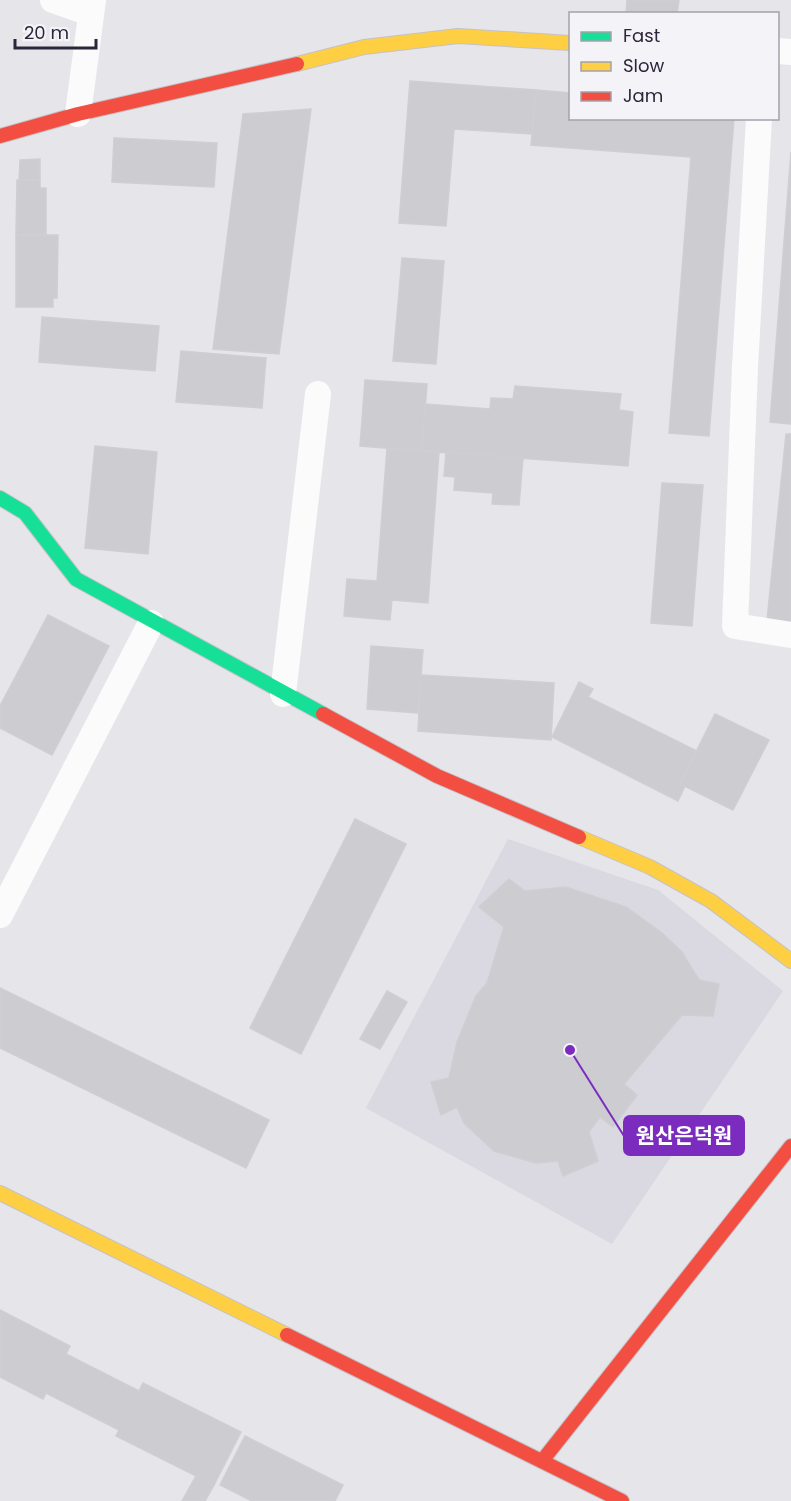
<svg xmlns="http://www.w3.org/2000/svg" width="791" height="1501" font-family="Poppins,'Noto Sans KR',sans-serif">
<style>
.built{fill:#dad8e1}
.building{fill:#cdccd0;stroke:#cfced2;stroke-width:1.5}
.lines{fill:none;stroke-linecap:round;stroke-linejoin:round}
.fast-casing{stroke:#c4c2c8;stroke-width:16}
.slow-casing{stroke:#c4c2c8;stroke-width:16}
.jam-casing{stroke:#c4c2c8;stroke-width:16}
.street{stroke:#fbfbfc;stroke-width:26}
.fast{stroke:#16e098;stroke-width:14}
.slow{stroke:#ffcf43;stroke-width:14}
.jam{stroke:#f24e42;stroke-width:14}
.leader{fill:none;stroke:#7b2cbf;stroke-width:2}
.callout-dot{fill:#7b2cbf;stroke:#f4f3f8;stroke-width:2}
.callout{fill:#7b2cbf;stroke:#7b2cbf;stroke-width:2}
.callout-label{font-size:21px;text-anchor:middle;font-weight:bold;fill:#fff}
</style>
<rect width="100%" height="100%" fill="#e6e5e9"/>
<path class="built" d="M508 839 658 890 783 991 612 1244 366 1108Z"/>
<g class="building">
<path d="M627 0H679L677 14H626Z"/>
<path d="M410 81 536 90 532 134 454 129 446 226 399 223Z"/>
<path d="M536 90 570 93V118H734L709 436 669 433 691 157 531 145Z"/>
<path d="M311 109 279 354 213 349 243 114Z"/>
<path d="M114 138 217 143 214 187 112 182Z"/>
<path d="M791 152V424L770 422Z"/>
<path d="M40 159V180L19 181 20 160Z"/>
<path d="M17 180H40V188H46V235H16Z"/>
<path d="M16 235H58L57 298H53V307H16Z"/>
<path d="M402 258 444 261 436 364 393 361Z"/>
<path d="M42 317 159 326 155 371 39 362Z"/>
<path d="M181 351 266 358 262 408 176 402Z"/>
<path d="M365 380 427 384 422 451 360 446Z"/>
<path d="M515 386 621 394 619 410 633 412 628 466 422 451 425 404 490 409 491 398 513 399Z"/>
<path d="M786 434H791V632L766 630Z"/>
<path d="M95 446 157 452 148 554 85 548Z"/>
<path d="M387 448 439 452 428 603 392 600 390 620 344 616 347 579 377 581Z"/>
<path d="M446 452 523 458 519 505 492 504 493 493 454 490 455 477 444 476Z"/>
<path d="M662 483 703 485 692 626 651 623Z"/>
<path d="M48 615 109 646 52 755 0 728V706Z"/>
<path d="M371 646 423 650 418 713 367 709Z"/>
<path d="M421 675 554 683 551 740 418 731Z"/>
<path d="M579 682 593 689 588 697 697 751 680 784 685 786 678 801 552 737Z"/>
<path d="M715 714 769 740 733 810 680 784Z"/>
<path d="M355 819 406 844 301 1054 250 1028Z"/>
<path d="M509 879 525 891 566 887 626 907 662 933 682 952 699 980 719 984 713 1016 682 1015 624 1084 637 1095 613 1127 600 1117 589 1132 598 1161 563 1176 558 1161 536 1163 494 1151 464 1123 457 1107 441 1115 431 1082 449 1078 457 1042 476 996 487 983 504 927 479 907Z"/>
<path d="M0 988 269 1120 246 1168 0 1048Z"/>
<path d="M387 991 407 1002 380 1049 360 1039Z"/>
<path d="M0 1310 70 1346 66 1354 139 1391 143 1383 241 1432 214 1485 116 1436 119 1430 46 1393 43 1399 0 1377Z"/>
<path d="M245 1436 343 1485 335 1501H252L220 1485Z"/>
<path d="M196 1476 214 1485 205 1501H182Z"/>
</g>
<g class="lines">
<g class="fast-casing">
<path id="fast" d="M0 498 25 513 76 579 323 714"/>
</g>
<g class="slow-casing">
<g id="slow">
<path d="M297 64 364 47 458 36 570 43"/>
<path d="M579 837 650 867 711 901 791 961"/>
<path d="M0 1193 287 1335"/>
</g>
</g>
<g class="jam-casing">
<g id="jam">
<path d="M0 136 78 114 297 64"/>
<path d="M323 714 437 776 579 837"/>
<path d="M287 1335 622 1501"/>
<path d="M542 1461 791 1146"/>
</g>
</g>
<g class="street">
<path d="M53 0 90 13"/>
<path d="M778 51 791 52"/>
<path d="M78 114 93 0"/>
<path d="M759 118 745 367 735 626 791 635"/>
<path d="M283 694 318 394"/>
<path d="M0 915 151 623"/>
</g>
<use href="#fast" class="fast"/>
<use href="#slow" class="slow"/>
<use href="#jam" class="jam"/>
</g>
<path class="leader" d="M570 1050L624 1136"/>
<circle class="callout-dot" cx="570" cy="1050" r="6"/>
<rect class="callout" x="624" y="1116" width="120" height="39" rx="6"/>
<g class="callout-label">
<text x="684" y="1143">원산은덕원</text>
</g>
<rect x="569" y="12" width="210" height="108" fill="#f4f3f8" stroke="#a4a1ac" stroke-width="1.5"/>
<rect x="581" y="32" width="30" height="9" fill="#16e098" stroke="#a4a1ac" stroke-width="1.5"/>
<text x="623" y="42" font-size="18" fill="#2d253a">Fast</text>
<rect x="581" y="62" width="30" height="9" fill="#ffcf43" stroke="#a4a1ac" stroke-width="1.5"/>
<text x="623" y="72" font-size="18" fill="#2d253a">Slow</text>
<rect x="581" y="92" width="30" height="9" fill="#f24e42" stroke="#a4a1ac" stroke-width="1.5"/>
<text x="623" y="102" font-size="18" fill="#2d253a">Jam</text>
<path d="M15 39v9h81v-9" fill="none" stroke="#2d253a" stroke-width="3"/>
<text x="24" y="39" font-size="18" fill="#2d253a" stroke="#f4f3f8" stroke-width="4.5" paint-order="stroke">20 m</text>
</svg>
